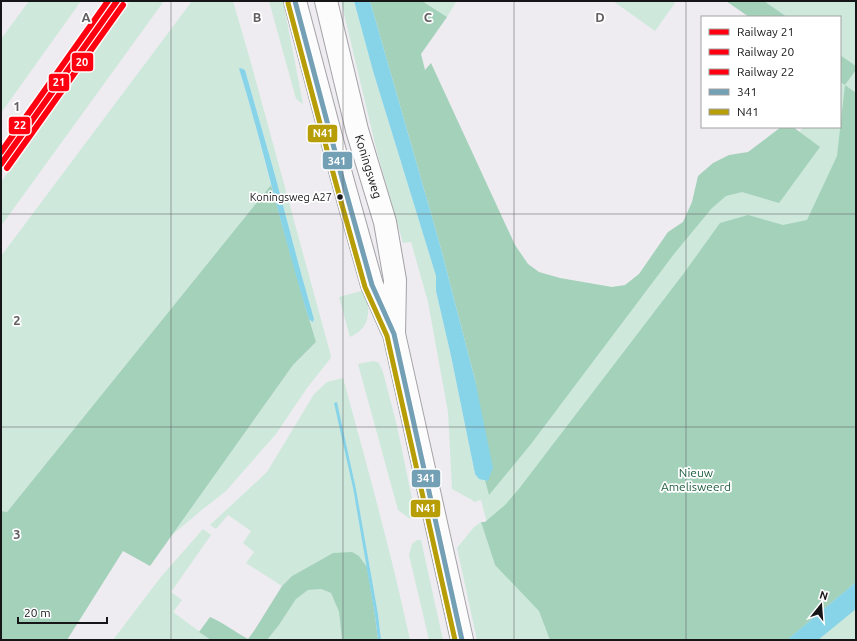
<svg xmlns="http://www.w3.org/2000/svg" width="857" height="641" font-family="Ubuntu,sans-serif">
<style>
.green{fill:#cee9db}
.forest{fill:#a3d1ba}
.water{fill:#87d4e9}
.lines{fill:none;stroke-linecap:round;stroke-linejoin:round}
.secondary-casing{stroke:#a4a2a6;stroke-width:24}
.secondary{stroke:#fcfcfd;stroke-width:22}
.bus-1-casing{stroke:#fff;stroke-width:8}
.bus-2-casing{stroke:#fff;stroke-width:8}
.bus-1{stroke:#74a0b6;stroke-width:5}
.bus-2{stroke:#b79e07;stroke-width:5}
.rail-1-casing{stroke:#fff;stroke-width:9}
.rail-2-casing{stroke:#fff;stroke-width:9}
.rail-3-casing{stroke:#fff;stroke-width:9}
.rail-1{stroke:#ff0010;stroke-width:6}
.rail-2{stroke:#ff0010;stroke-width:6}
.rail-3{stroke:#ff0010;stroke-width:6}
.grid{fill:none;stroke:#626063;stroke-width:1;stroke-opacity:0.55}
.bus-dot{fill:#161517;stroke:#fff;stroke-width:1.5}
.labels{text-anchor:middle;stroke-width:3.5;stroke-linejoin:round;paint-order:stroke}
.bus-label{font-size:11px;fill:#161517;stroke:#fff;text-anchor:end}
.street-label{font-size:12px;fill:#161517;stroke:#fff}
.park-label{font-size:12px;fill:#205f40;stroke:#fff}
.grid-label{font-size:13px;text-anchor:middle;font-weight:bold;fill:#626063;stroke:#fff;stroke-width:3.5;stroke-linejoin:round;paint-order:stroke}
.line-badge{stroke:#fff;stroke-width:1.5}
.badge-label{font-size:11px;text-anchor:middle;font-weight:bold;fill:#fff}
</style>
<rect width="100%" height="100%" fill="#eeecf1"/>
<g class="green">
<path d="M29 1H81L1 113V39Z"/>
<path d="M130 1H164L1 226V182L40 128Z"/>
<path d="M192 1H233L251 63 331 356 330 359 307 388 276 434 226 491 203 509 172 535 293 365 316 342 309 319 311 321 313 322 314 319 301 273 275 175 245 70 243 69H239L250 105 271 185 7 512 1 511V256Z"/>
<path d="M269 1H283L303 104 296 99Z"/>
<path d="M341 1H354L373 71 436 276V291L451 356 475 474 684 235 727 189 763 185 803 127H840V82L845 85 856 70V640H477L457 548 474 527 481 522 495 565 499 569 481 500 474 502 472 500 452 489 448 412 428 302 411 242 403 243 377 152Z"/>
<path d="M422 1H455L456 2 447 17Z"/>
<path d="M613 1H672L675 3 655 31Z"/>
<path d="M764 1H856V66L840 55V17H787Z"/>
<path d="M365 290C370 310 372 327 350 337L339 297Z"/>
<path d="M373 361 377 362 379 363 383 372 397 426 416 518H409L398 510 358 364Z"/>
<path d="M343 378C367 465 391 552 410 640H381L378 614 356 489 337 402 335 403 353 488 367 567 359 556 333 553 292 576 282 586 246 563 254 552 243 543 251 531 228 515 216 529 210 525 267 472 314 394 327 382Z"/>
<path d="M203 529 211 535 171 592 182 600 173 612 211 640H113L160 578Z"/>
<path d="M417 540H421L443 640H429L409 555 412 544Z"/>
<path d="M321 589 331 593 339 612 342 640H267L279 625 296 599 308 590Z"/>
</g>
<g class="forest">
<path d="M370 1H422L447 17 421 54 425 70 431 63 515 245 528 264 539 272 560 278 612 287 625 285 639 274 668 232 683 222 692 202 698 176 713 163 729 155 748 152 781 127H793L820 147 779 203 742 192 726 196 712 208 674 254 531 444 489 495 485 480 488 481 475 380 440 245Z"/>
<path d="M726 1H764L787 17H749Z"/>
<path d="M840 55 856 66V70L845 85 856 93V582L787 640H550L539 611 495 565 481 522H485L505 505 518 490 684 273 720 223 748 215 783 225 807 220 837 156 845 85 840 82Z"/>
<path d="M271 185 302 295 316 342 293 365 150 566 123 551 67 640H1V511L7 512Z"/>
<path d="M352 552 359 556 367 567 375 616 378 640H342L339 612 331 593 321 589 308 590 296 599 279 625 267 640H211L199 632 210 617C224 623 235 632 248 639L254 631 282 586 292 576 333 553Z"/>
</g>
<g class="water">
<path d="M354 1H370L440 245 475 380 493 468 488 481 479 479 475 474 451 356 436 291V276L373 71Z"/>
<path d="M240 68 243 69 245 70 275 175 301 273 314 319 313 322 311 321 309 319C295 274 283 229 271 184 261 146 251 107 239 69Z"/>
<path d="M337 402 356 489 378 614 381 640H378L375 616 353 488 334 403Z"/>
<path d="M856 582V609L818 640H787Z"/>
</g>
<g class="lines">
<g class="secondary-casing">
<g id="secondary">
<path d="M295 1 342 178 372 285 392 330"/>
<path id="s1" d="M326 1 357 130 385 222 395 280 394 334 462 640"/>
</g>
</g>
<use href="#secondary" class="secondary"/>
<g class="bus-1-casing">
<path id="bus-1" d="M295 1 342 178 372 285 394 334 462 640"/>
</g>
<g class="bus-2-casing">
<path id="bus-2" d="M288 3 335 180 365 287 387 336 455 640"/>
</g>
<use href="#bus-1" class="bus-1"/>
<use href="#bus-2" class="bus-2"/>
<g class="rail-1-casing">
<path id="rail-1" d="M1 164 117 1"/>
</g>
<g class="rail-2-casing">
<path id="rail-2" d="M7 168 123 5"/>
</g>
<g class="rail-3-casing">
<path id="rail-3" d="M1 152 108 1"/>
</g>
<use href="#rail-1" class="rail-1"/>
<use href="#rail-2" class="rail-2"/>
<use href="#rail-3" class="rail-3"/>
</g>
<path class="grid" d="M171 1V640M343 1V640M514 1V640M686 1V640M1 214H856M1 427H856"/>
<circle class="bus-dot" cx="340" cy="197" r="3.5"/>
<g class="labels">
<g class="bus-label">
<text x="332" y="201">Koningsweg A27</text>
</g>
<g class="street-label">
<text dy="4" stroke="none"><textPath href="#s1" startOffset="171">Koningsweg</textPath></text>
</g>
<g class="park-label">
<text x="696" y="477">Nieuw<tspan x="696" dy="14">Amelisweerd</tspan></text>
</g>
</g>
<g class="grid-label">
<text x="86" y="22">A</text>
<text x="257" y="22">B</text>
<text x="428" y="22">C</text>
<text x="600" y="22">D</text>
<text x="17" y="111">1</text>
<text x="17" y="325">2</text>
<text x="17" y="539">3</text>
</g>
<g class="line-badge">
<rect x="71" y="52" width="23" height="20" rx="4" fill="#ff0010"/>
<rect x="48" y="73" width="22" height="19" rx="4" fill="#ff0010"/>
<rect x="8" y="116" width="23" height="19" rx="4" fill="#ff0010"/>
<rect x="307" y="124" width="31" height="19" rx="4" fill="#b79e07"/>
<rect x="322" y="151" width="31" height="19" rx="4" fill="#74a0b6"/>
<rect x="411" y="469" width="30" height="19" rx="4" fill="#74a0b6"/>
<rect x="410" y="499" width="31" height="19" rx="4" fill="#b79e07"/>
</g>
<g class="badge-label">
<text x="82" y="66">20</text>
<text x="59" y="86">21</text>
<text x="20" y="129">22</text>
<text x="323" y="137">N41</text>
<text x="337" y="165">341</text>
<text x="426" y="482">341</text>
<text x="426" y="512">N41</text>
</g>
<rect width="857" height="641" fill="none" stroke="#161517" stroke-width="4"/>
<rect x="701" y="16" width="140" height="112" fill="#ffffff" stroke="#a2a1a2"/>
<rect x="709" y="29" width="20" height="6" fill="#ff0010" stroke="#a2a1a2"/>
<text x="737" y="36" font-size="12" fill="#161517">Railway 21</text>
<rect x="709" y="49" width="20" height="6" fill="#ff0010" stroke="#a2a1a2"/>
<text x="737" y="56" font-size="12" fill="#161517">Railway 20</text>
<rect x="709" y="69" width="20" height="6" fill="#ff0010" stroke="#a2a1a2"/>
<text x="737" y="76" font-size="12" fill="#161517">Railway 22</text>
<rect x="709" y="89" width="20" height="6" fill="#74a0b6" stroke="#a2a1a2"/>
<text x="737" y="96" font-size="12" fill="#161517">341</text>
<rect x="709" y="109" width="20" height="6" fill="#b79e07" stroke="#a2a1a2"/>
<text x="737" y="116" font-size="12" fill="#161517">N41</text>
<g transform="translate(821 605) rotate(17)" stroke="#ffffff" stroke-width="3" paint-order="stroke">
<path d="M0-3L7 15L0 10L-7 15Z" fill="#161517"/>
<text y="-6" font-size="11" font-weight="bold" text-anchor="middle" fill="#161517">N</text>
</g>
<path d="M18 617v6h89v-6" fill="none" stroke="#161517" stroke-width="2"/>
<text x="24" y="617" font-size="12" fill="#161517" stroke="#ffffff" stroke-width="3" paint-order="stroke">20 m</text>
</svg>
